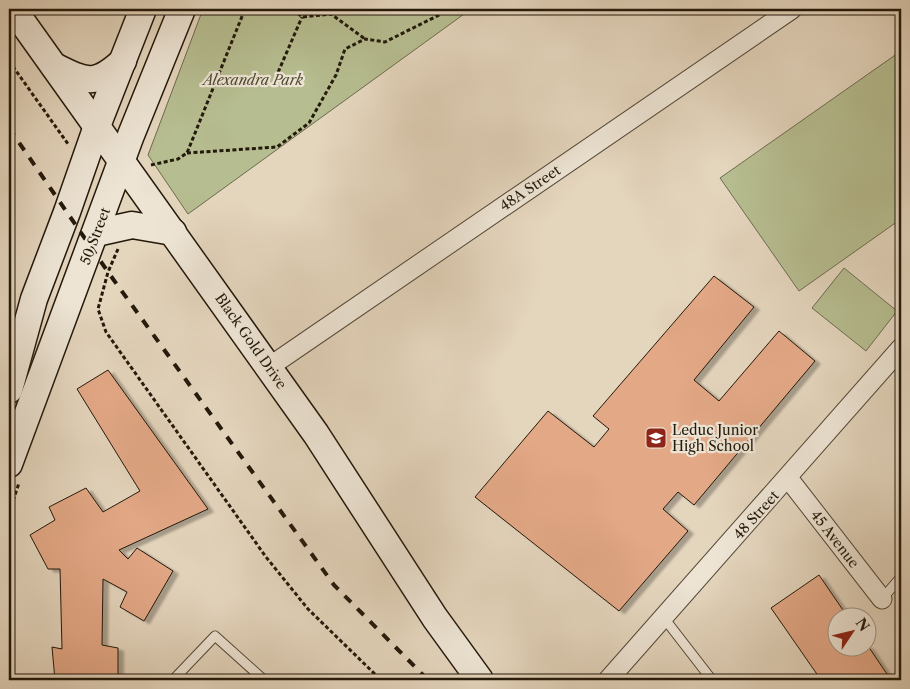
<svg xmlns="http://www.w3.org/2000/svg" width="910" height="689" font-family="'Libre Caslon Text',serif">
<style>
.green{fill:#b6bd90;stroke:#6c6b4e}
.building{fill:#e3a886;stroke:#23190b;filter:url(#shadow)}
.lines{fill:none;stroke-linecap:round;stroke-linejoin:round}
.lane-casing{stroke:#534838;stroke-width:11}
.street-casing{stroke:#534838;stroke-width:21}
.secondary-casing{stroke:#23190b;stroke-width:29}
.path{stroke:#23190b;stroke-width:3;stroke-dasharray:4 2.5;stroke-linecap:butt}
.lane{stroke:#ede4d4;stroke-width:9}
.street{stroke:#ede4d4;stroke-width:19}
.secondary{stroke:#ede4d4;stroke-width:26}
.rail{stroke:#23190b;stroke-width:4;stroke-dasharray:9 9;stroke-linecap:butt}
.labels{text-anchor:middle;stroke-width:4.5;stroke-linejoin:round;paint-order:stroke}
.park-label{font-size:14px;font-style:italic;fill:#4f4a33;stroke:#ede4d4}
.street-label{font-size:14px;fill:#23190b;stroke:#ede4d4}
.poi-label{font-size:14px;fill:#23190b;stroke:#ede4d4;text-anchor:start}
</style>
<defs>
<filter id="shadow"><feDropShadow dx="5.5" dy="3" stdDeviation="1" flood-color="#0004"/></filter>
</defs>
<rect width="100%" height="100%" fill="#e4d5bd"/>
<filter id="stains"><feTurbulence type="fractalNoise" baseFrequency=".004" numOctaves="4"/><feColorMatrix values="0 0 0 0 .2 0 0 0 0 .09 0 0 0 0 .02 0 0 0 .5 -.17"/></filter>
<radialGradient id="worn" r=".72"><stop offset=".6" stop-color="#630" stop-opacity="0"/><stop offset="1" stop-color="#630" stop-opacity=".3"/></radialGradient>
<g class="green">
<path d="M203 9H471L188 214 148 155Z"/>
<path d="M901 51V219L799 291 720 178Z"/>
<path d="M844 268 897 311 866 351 812 308Z"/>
</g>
<g class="building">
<path d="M714 276 754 307 694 380 719 401 779 331 815 361 694 505 678 492 663 509 688 531 619 611 475 497 548 411 594 447 609 429 593 416Z"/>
<path d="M108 370 208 509 119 550 128 559 137 548 173 571 144 621 120 607 127 592 103 579 102 645 118 648V680H55L52 647 62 649 60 569H48L30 535 55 520 49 507 86 488 103 512 140 491 77 389Z"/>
<path d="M819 575 847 616H838V646H868L891 680H821L771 608Z"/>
</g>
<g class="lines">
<g class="lane-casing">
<g id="lane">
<path d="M882 599 901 577"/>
<path d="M664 618 712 680"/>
<path d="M173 680 215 636 264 680"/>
</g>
</g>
<g class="street-casing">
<g id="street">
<path d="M269 367 792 9"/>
<path d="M788 478 882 599"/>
<path d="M608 680 901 348"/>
</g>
</g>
<g class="secondary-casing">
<g id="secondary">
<path d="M13 9 316 434 435 618 480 680"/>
<path d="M54 66C86 82 95 87 123 61"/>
<path d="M96 233 132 225 173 232"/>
<path d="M9 390 34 299 67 212 97 126 143 9"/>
<path d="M9 464 131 135 182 9"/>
</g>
</g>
<g class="path">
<path d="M293 9 302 17 331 14 365 39"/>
<path d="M331 14 341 9"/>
<path d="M9 61 68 144"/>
<path d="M273 84 302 17"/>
<path d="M187 153 277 147 309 123 336 75 345 49 365 39 385 42 451 9"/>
<path d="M151 165 178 159 187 153 245 9"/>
<path d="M118 249 108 272 98 309 106 332 266 557 308 609 381 680"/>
<path d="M9 513 19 483"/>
</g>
<use href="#lane" class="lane"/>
<use href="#street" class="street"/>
<use href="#secondary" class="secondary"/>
<path class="rail" d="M9 128 108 272 334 585 428 680"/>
</g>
<defs>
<g id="school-square" transform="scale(1.125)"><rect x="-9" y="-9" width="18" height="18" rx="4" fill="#8f2418" stroke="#ede4d4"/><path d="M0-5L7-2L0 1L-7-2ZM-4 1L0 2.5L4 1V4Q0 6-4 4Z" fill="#fff"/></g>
</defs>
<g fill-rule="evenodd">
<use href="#school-square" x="656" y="438"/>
</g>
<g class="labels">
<g class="park-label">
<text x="253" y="85">Alexandra Park</text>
</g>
<g class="street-label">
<text transform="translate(530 188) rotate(-34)" y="5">48A Street</text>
<text transform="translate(95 236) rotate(-69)" y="5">50 Street</text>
<text transform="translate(251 341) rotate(55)" y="5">Black Gold Drive</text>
<text transform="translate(756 515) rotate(-48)" y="5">48 Street</text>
<text transform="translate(835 539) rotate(52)" y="5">45 Avenue</text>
</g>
<g class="poi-label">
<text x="672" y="435">Leduc Junior<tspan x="672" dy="16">High School</tspan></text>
</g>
</g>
<rect width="910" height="689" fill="none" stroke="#e4d5bd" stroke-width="30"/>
<rect x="10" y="10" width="890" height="669" fill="none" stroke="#23190b" stroke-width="2.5"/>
<rect x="15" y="15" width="880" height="659" fill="none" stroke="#23190b"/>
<g transform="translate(852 632) rotate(55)"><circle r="24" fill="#ede4d4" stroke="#9c9384"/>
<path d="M0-4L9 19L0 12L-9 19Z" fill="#8f2418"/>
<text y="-8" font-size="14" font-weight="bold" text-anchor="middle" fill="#23190b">N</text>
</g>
<rect width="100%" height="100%" filter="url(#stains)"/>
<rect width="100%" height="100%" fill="url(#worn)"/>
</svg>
